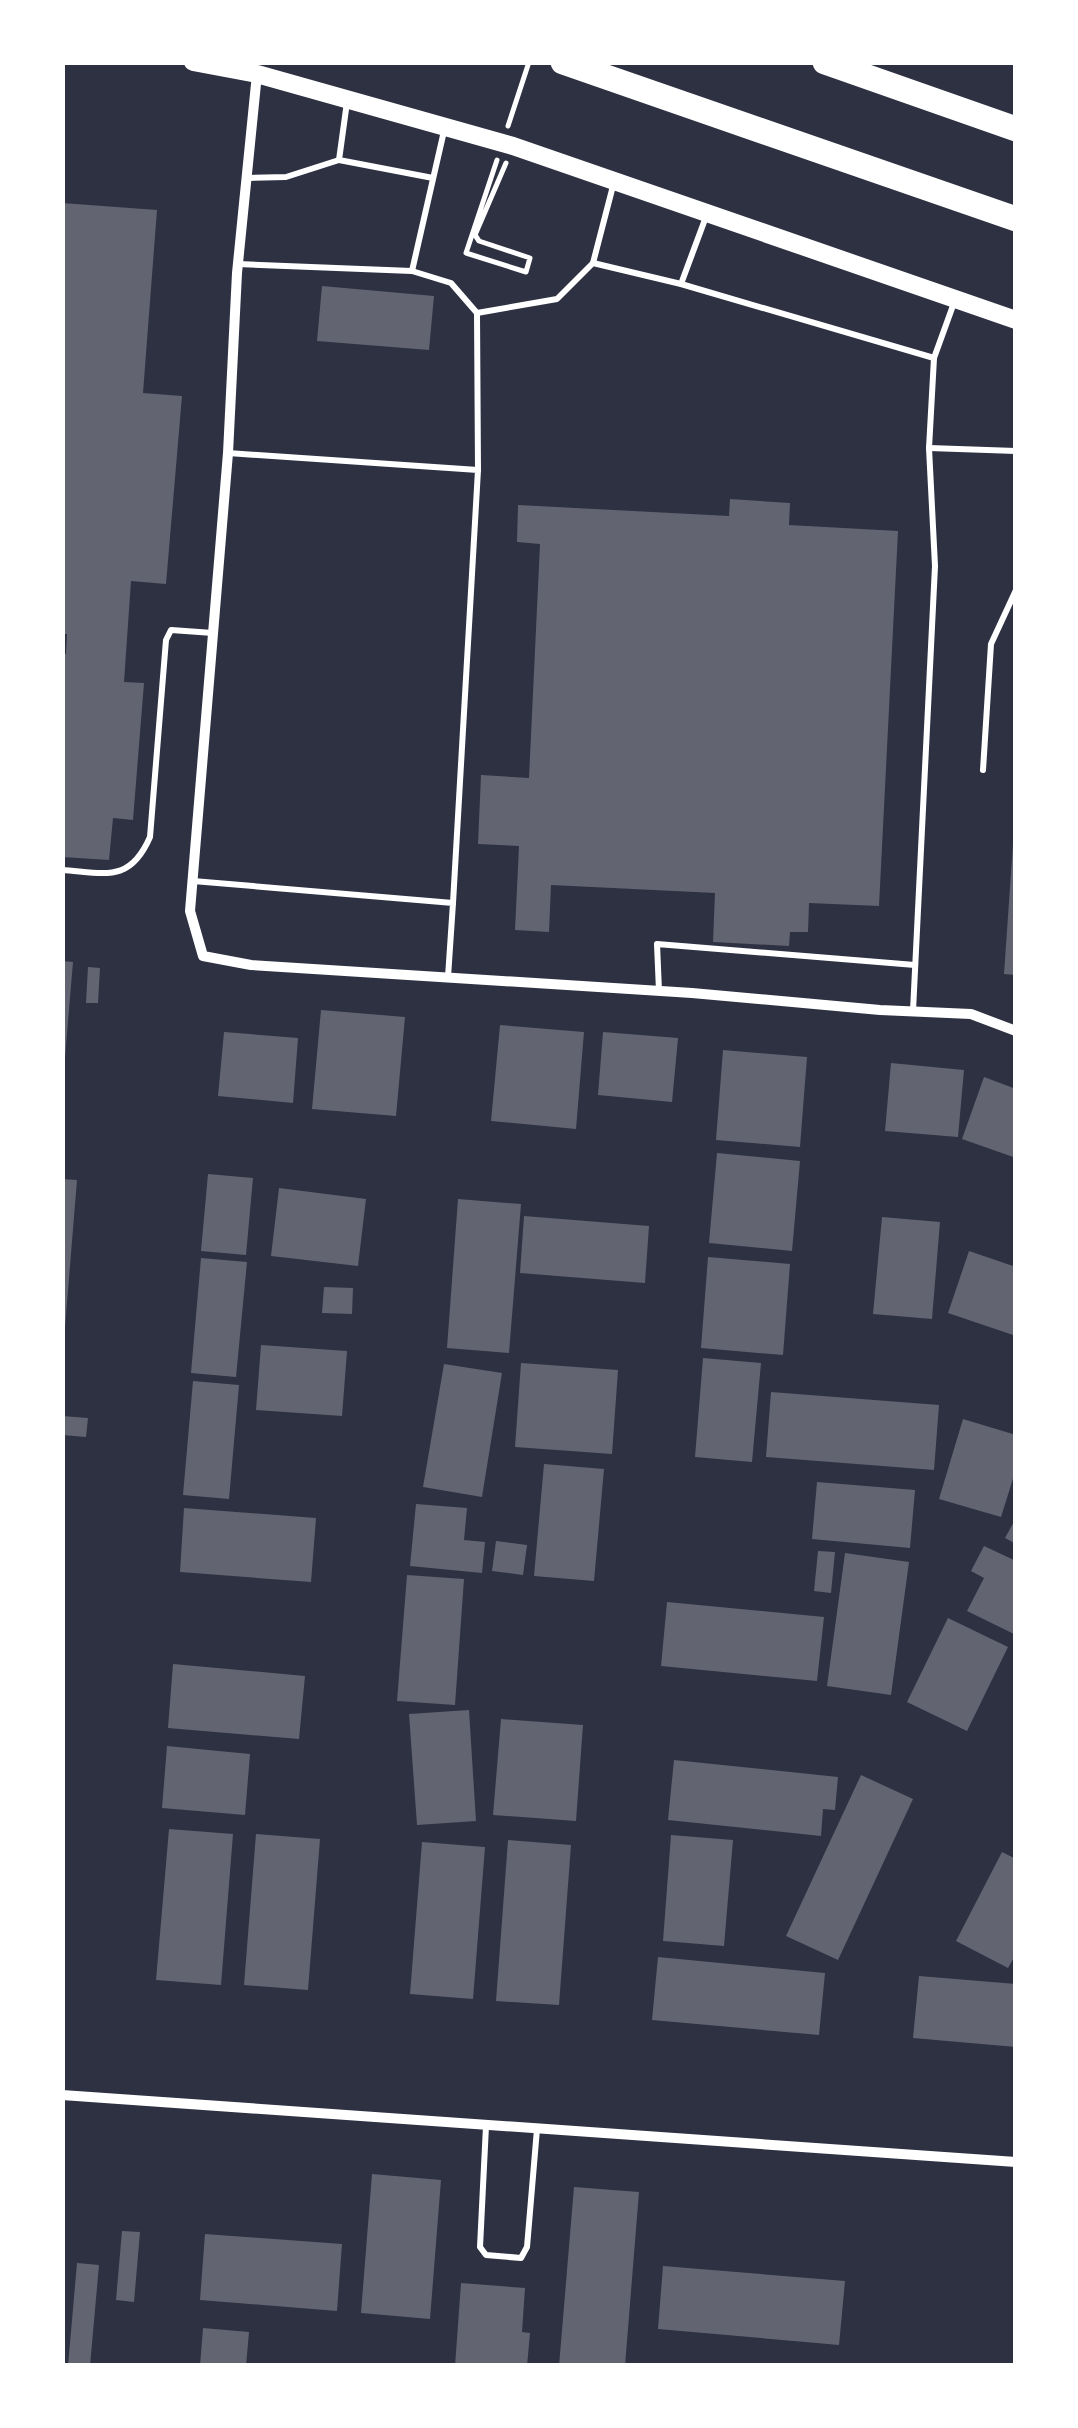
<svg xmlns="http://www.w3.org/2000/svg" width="1078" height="2428" font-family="'Roboto Condensed',sans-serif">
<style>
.building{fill:#626471}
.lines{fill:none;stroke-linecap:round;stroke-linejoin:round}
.path{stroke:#fff;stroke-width:5}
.service{stroke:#fff;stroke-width:6}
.minor{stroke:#fff;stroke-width:10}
.secondary{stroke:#fff;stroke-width:18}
.motorway{stroke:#fff;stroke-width:25}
</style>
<rect width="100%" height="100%" fill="#2d3142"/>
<g class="building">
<path d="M62 203 157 210 143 393 182 396 166 584 131 581 124 682 144 683 133 820 113 818 109 860 62 857V654H66L67 634H62Z"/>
<path d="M322 286 434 296 429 350 317 341Z"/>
<path d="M730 499 790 503 789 525 898 531 879 906 809 903 808 932H790L789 946 713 942 715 893 551 885 549 932 515 930 519 846 478 844 481 775 529 778 540 544 517 542 518 505 729 516Z"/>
<path d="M1013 844H1016V975L1004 974Z"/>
<path d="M62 961 73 962 65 1057H62Z"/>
<path d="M88 967 100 968 98 1003H86Z"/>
<path d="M321 1010 405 1017 396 1116 312 1109Z"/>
<path d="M500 1025 584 1032 576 1129 491 1121Z"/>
<path d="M224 1032 298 1038 293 1103 218 1096Z"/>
<path d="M603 1032 678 1038 672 1102 598 1095Z"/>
<path d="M723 1050 807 1057 800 1147 716 1140Z"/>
<path d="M891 1063 964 1070 958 1137 885 1131Z"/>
<path d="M984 1077 1016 1089V1158L962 1139Z"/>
<path d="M717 1153 800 1161 792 1251 709 1243Z"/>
<path d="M208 1174 253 1178 246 1255 201 1251Z"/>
<path d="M62 1179 77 1180 65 1327H62Z"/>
<path d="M279 1188 366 1199 358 1266 271 1256Z"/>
<path d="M458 1199 521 1204 509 1353 447 1348Z"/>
<path d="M524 1216 649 1226 645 1283 520 1273Z"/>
<path d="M882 1217 940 1222 932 1319 873 1314Z"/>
<path d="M969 1251 1016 1267V1336L948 1313Z"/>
<path d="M708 1257 790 1264 783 1355 701 1348Z"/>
<path d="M201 1258 247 1262 236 1377 191 1373Z"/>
<path d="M324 1287 353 1288 352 1314 322 1313Z"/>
<path d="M261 1345 347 1351 342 1416 256 1410Z"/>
<path d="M703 1358 761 1363 752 1462 695 1457Z"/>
<path d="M521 1363 618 1370 612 1454 515 1447Z"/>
<path d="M444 1364 502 1373 482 1497 423 1487Z"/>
<path d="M193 1381 239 1385 229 1499 183 1495Z"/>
<path d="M771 1392 939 1405 934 1470 766 1457Z"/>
<path d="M62 1416 88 1418 86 1437 62 1435Z"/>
<path d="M963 1419 1016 1435V1469L1001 1517 939 1499Z"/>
<path d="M544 1464 604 1469 594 1581 534 1576Z"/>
<path d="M817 1482 915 1490 910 1548 812 1539Z"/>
<path d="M416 1504 467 1508 464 1540 485 1542 482 1573 410 1566Z"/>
<path d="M184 1508 316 1518 311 1582 180 1572Z"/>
<path d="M1016 1518V1544L1005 1538Z"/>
<path d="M496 1541 527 1545 523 1575 492 1571Z"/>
<path d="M984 1546 1016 1561V1635L967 1611 984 1578 971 1571Z"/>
<path d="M818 1551 835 1552 831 1593 814 1591Z"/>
<path d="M845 1553 909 1562 891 1695 827 1686Z"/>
<path d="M407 1575 464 1579 455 1705 397 1701Z"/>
<path d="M667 1602 824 1617 817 1681 661 1666Z"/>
<path d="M948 1618 1008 1647 967 1731 907 1702Z"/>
<path d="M173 1664 305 1676 299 1739 168 1728Z"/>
<path d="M469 1710 476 1821 417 1825 409 1714Z"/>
<path d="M501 1719 583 1725 576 1821 493 1815Z"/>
<path d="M167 1746 250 1754 245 1815 162 1808Z"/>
<path d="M674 1760 838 1777 835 1810 823 1809 821 1836 668 1820Z"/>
<path d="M861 1775 913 1799 838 1960 786 1936Z"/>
<path d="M169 1829 233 1834 221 1985 156 1980Z"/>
<path d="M256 1834 320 1839 308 1990 244 1985Z"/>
<path d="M671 1835 733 1840 724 1946 663 1941Z"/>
<path d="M508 1840 571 1845 559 2005 496 2001Z"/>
<path d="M422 1842 485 1847 473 1999 410 1994Z"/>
<path d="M1002 1852 1016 1859V1954L1008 1968 956 1941Z"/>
<path d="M658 1957 825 1973 819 2035 652 2020Z"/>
<path d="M919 1976 1016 1984V2047L913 2038Z"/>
<path d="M372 2174 441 2180 430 2319 361 2313Z"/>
<path d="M574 2187 639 2192 625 2366H559Z"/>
<path d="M122 2231 140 2232 134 2302 116 2300Z"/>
<path d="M205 2234 342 2244 337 2311 200 2300Z"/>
<path d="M77 2263 99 2265 90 2366H68Z"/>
<path d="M663 2266 845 2281 839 2345 658 2329Z"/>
<path d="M461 2283 525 2288 522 2332 530 2333 527 2366H455Z"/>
<path d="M203 2328 249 2332 246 2366H200Z"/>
</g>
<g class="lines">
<g class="path">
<path d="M508 126 529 62"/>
<path d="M497 160 466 253 526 272 530 258 479 241 475 235 506 163"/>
</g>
<g class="service">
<path d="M347 102 339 160 433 178"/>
<path d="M247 178 286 177 339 160"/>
<path d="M593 263 614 182"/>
<path d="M238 264 412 271 451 283 477 313 478 470"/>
<path d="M412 271 444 131"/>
<path d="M681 284 934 358 955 300"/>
<path d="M477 313 557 299 593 263 681 284 707 214"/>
<path d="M929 448 1016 451"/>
<path d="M228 453 478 470 453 903"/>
<path d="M983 770 991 644 1016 590"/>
<path d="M62 870C106 873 130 883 150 837L166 640 171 630 213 633"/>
<path d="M193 881 453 903 448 977"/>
<path d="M659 991 657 944 915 965"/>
<path d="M913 1011 935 566 929 448 934 358"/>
<path d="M486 2126 480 2247 486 2255 521 2258 527 2247 537 2129"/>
</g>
<g class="minor">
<path d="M257 74 237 273 228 453 190 911 203 956 251 965 692 993 880 1010 971 1014 1016 1031"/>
<path d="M62 2095 1016 2162"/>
</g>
<path class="secondary" d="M193 62 257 74 513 146 1016 320"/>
<g class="motorway">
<path d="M563 62 1016 219"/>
<path d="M825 62 1016 129"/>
</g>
</g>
<rect width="1078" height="2428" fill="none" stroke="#ffffff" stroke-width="130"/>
</svg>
